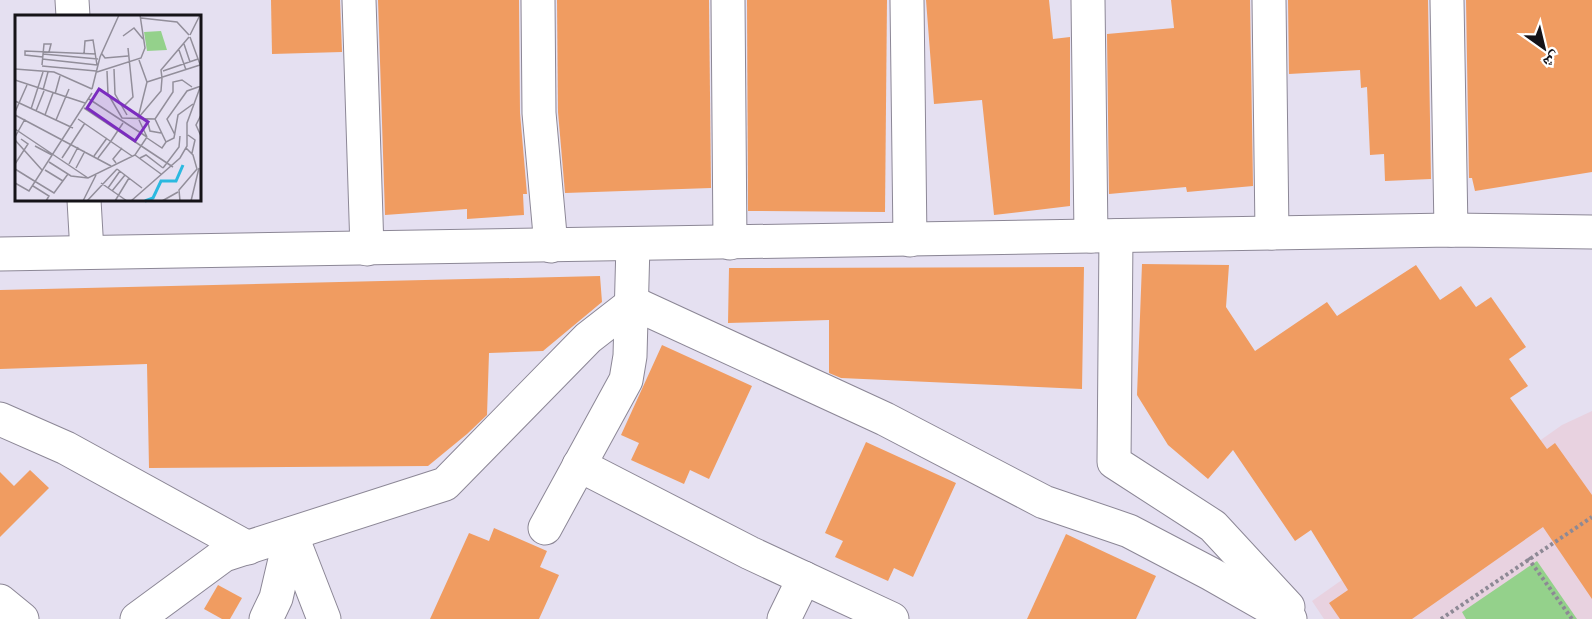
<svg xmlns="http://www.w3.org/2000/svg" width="1592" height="619" font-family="'IBM Plex Sans','Noto Naskh Arabic',sans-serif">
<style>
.education{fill:#e8d2e0}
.green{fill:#94d18b}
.building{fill:#f09c61}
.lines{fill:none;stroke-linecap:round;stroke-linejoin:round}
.minor-casing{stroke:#8c8796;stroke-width:35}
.path{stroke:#8d8995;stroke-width:4;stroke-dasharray:3 3;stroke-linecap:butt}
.minor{stroke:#fff;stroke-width:33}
.inset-river{fill:none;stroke:#2bb9e0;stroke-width:3}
.inset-road{fill:none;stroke:#928e9a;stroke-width:1.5}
.view{fill:#7b2cbf;fill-opacity:0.15;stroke:#7b2cbf;stroke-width:3}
.inset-edge{fill:none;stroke:#151318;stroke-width:3}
</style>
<rect width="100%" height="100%" fill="#e5e0f1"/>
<path class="education" d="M1592 411V619H1324L1312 601 1562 425Z"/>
<path class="green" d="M1537 561 1577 619H1466L1462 612Z"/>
<g class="building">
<path d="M271 0H340L342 52 272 54Z"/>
<path d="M378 0H519L520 113 527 194H523L524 215 467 219V209L385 215Z"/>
<path d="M557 0H709L711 188 565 193 558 112Z"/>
<path d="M747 0H887L885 212 748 211Z"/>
<path d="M926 0H1049L1053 39 1070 37V206L994 215 982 100 934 104Z"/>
<path d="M1171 0H1250L1253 186 1187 192 1186 187 1109 194 1107 34 1174 28Z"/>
<path d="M1288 0H1428L1431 179 1385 181 1384 154 1370 155 1367 87 1361 88 1360 70 1289 74Z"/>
<path d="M1466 0H1592V172L1475 191 1472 178H1469Z"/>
<path d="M1142 264 1229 265 1226 307 1255 351 1327 302 1337 316 1416 265 1440 300 1461 286 1476 307 1491 297 1526 347 1509 359 1528 386 1510 398 1547 449 1555 443 1592 495V599L1543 527 1412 619H1340L1329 603 1348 590 1311 530 1295 541 1233 450 1208 479 1168 445 1137 395Z"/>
<path d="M1084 267 1082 389 841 378 829 373V320L728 323 729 268Z"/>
<path d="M600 276 602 302 543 351 489 353 487 415 467 434 428 466 149 468 147 364 0 369V290Z"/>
<path d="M662 345 752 386 709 479 690 470 684 484 631 460 639 443 621 435Z"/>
<path d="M866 442 956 483 913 577 894 568 888 581 835 557 843 541 825 533Z"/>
<path d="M30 470 49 488 0 537V472L14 486Z"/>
<path d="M494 528 547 551 540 567 559 575 539 619H430L469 533 489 541Z"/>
<path d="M1066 534 1156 576 1136 619H1027Z"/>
<path d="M218 585 242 598 230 619H222L204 609Z"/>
</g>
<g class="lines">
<g class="minor-casing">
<g id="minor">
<path d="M72 0 73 16"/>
<path d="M359 0 367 249"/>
<path d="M538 0 539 113 551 246"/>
<path d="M728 0 730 243"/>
<path d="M907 0 910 240"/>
<path d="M1088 0 1091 236"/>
<path d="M1269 0 1272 233"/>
<path d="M1447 0 1451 230"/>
<path d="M84 200 87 252"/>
<path d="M1116 236 1114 462 1213 526 1288 607"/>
<path d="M0 254 1451 230 1592 232"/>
<path d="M0 419 66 448 248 548"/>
<path d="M579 465 750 553 892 619"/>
<path d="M545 528 626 380 630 356 633 244"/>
<path d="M291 534 324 619"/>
<path d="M0 601 22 619"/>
<path d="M137 619 224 555 445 484 588 338 633 303 885 419 1044 502 1129 531 1211 574 1290 619"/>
<path d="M266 619 276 598 291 534"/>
<path d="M784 619 804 578"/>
</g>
</g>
<g class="path">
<path d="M1528 558 1572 619"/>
<path d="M1441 619 1592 517"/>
</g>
<use href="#minor" class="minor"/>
</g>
<g transform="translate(15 15)">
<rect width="186" height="186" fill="#e5e0f1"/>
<path d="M146 16 152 35 132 36 129 17Z" fill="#94d18b"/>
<path class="inset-river" d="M130 186 138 183 146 166H161L168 150"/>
<path class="inset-road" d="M126 3 162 7 174 20M175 20 185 0M108 21 119 13 128 24M175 22 186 52M169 29 175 47M164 35 171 55M28 39 83 44M69 39 70 26 78 25 82 50M87 39 90 43 113 41M28 42 10 40V36L81 39M27 44 82 50M27 50 29 29H36L34 37M27 51 81 56M0 54 39 57 77 74M99 54 100 79 112 100M92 56 93 79 107 103 140 104 151 127 159 123 163 100 178 89M148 56 183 44M82 57 126 43 130 33 125 0M147 63 146 55 174 22M0 65 70 88M132 67 185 50M77 74 85 42 104 0M28 75 33 57M40 79 45 61M74 84 132 122M0 86 58 113M108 92 118 82 113 33M69 93 158 152M16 94 28 57M21 96 29 76M0 97 12 70M0 100 96 151M30 100 38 78M186 100 181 110 186 121M124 102 146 76 147 63M123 103 132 67 124 45M63 104 117 141M132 104 135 116 146 118M140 104 158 77V67L167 65 177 72M41 105 54 74M124 105 132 122M0 114 73 163M160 120 152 104 172 76 186 71M173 120 180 125 177 138M0 122 10 104M132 123 147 133 151 127M0 125 27 155M96 126 108 108M20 131 37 140M120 140 146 159M79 141 92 123M47 143 70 108M83 143 96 126M125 143 131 140 148 153M34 147 56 161 73 163 120 140 132 122M101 148 98 144 107 133M0 149 13 129 6 124M54 149 63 132M61 153 70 136M148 153 164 132 165 121M0 154 21 167M102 154 127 173M30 155 48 166M21 167 39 178 53 159M0 168 14 176 77 78M86 168 112 186M18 171 34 181 31 186M93 173 105 156M97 176 110 160M68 186 81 160M72 186 102 154M100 186 114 163M116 186 165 143 172 131V108L186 70M147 186 163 177M165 186 164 175 182 154 178 140 171 133M176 186 184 153"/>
<path class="view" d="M84 74 133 107 120 126 72 93Z"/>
<rect width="186" height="186" class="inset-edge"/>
</g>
<g transform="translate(1544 48) rotate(146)" stroke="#ffffff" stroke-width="4.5" paint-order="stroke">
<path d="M0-4.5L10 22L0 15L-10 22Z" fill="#151318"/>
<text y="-9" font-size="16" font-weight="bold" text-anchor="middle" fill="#151318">ش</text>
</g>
</svg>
